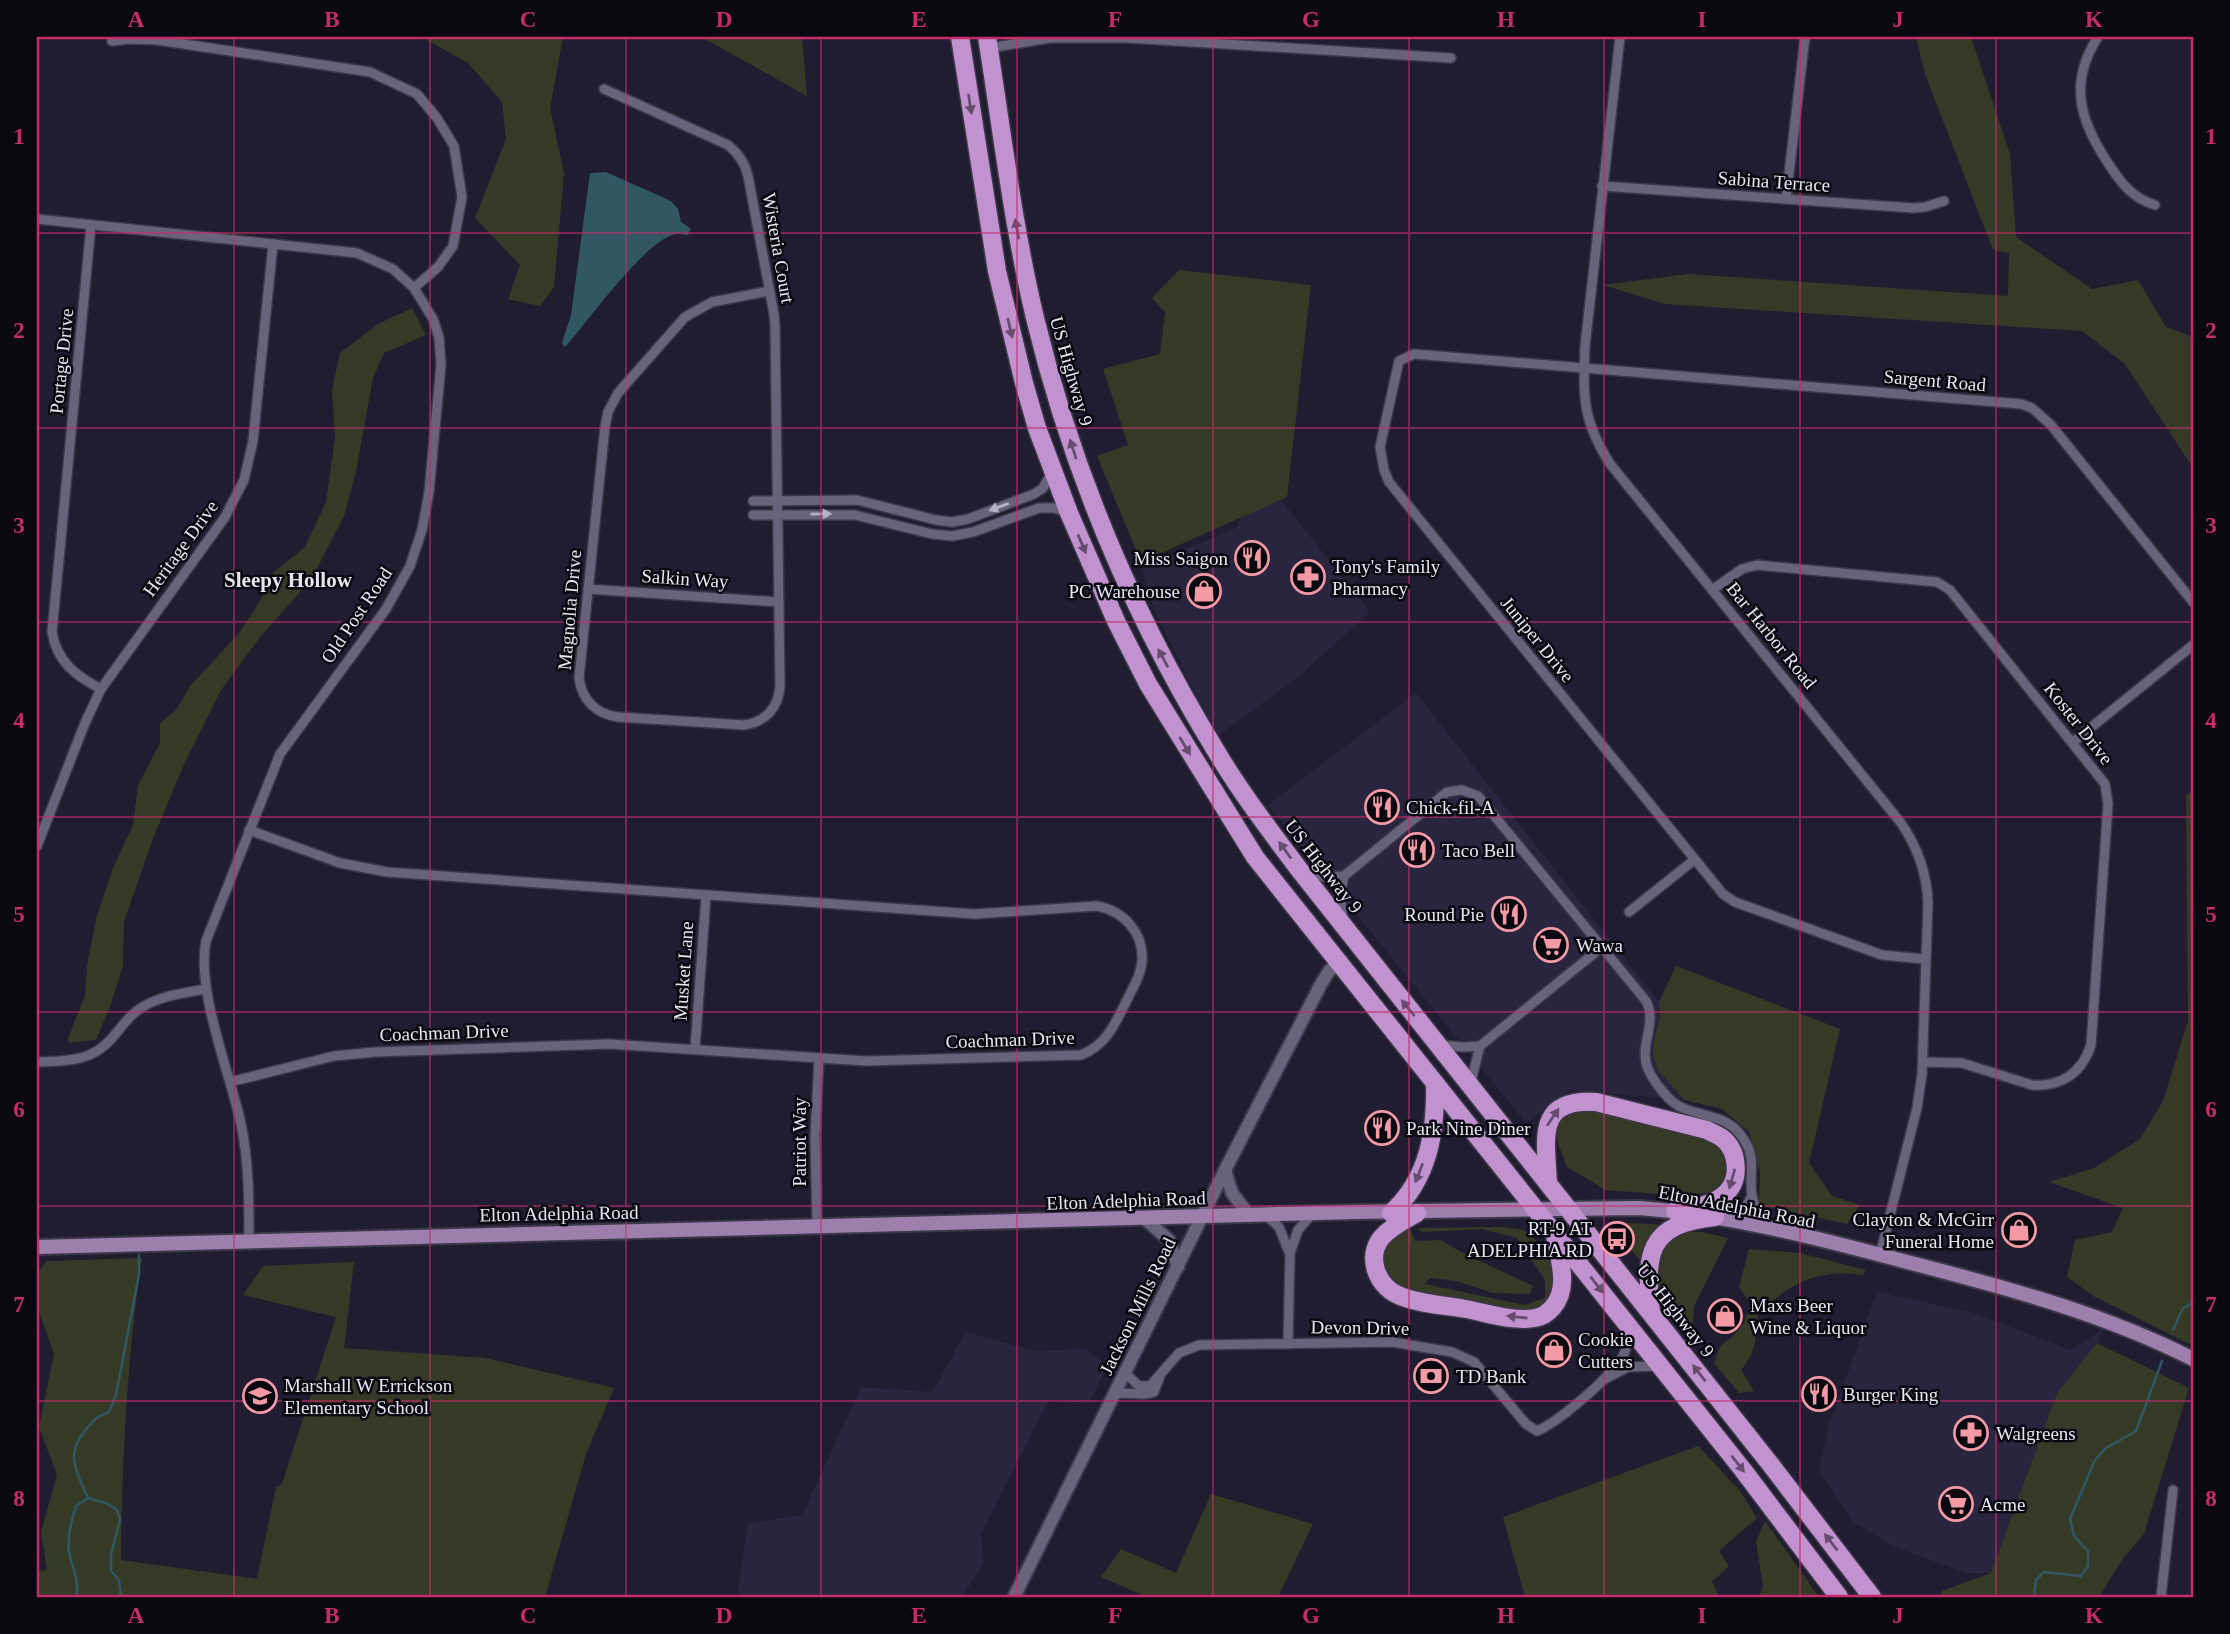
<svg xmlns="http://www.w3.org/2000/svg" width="2230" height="1634" font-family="'Times New Roman',serif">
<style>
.built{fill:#2a253f}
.green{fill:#353a26}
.water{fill:#305763}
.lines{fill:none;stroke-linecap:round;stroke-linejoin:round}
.stream{stroke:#305763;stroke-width:2.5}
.street-casing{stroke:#3b3848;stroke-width:12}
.secondary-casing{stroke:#3b3848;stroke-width:16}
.primary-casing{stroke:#3b3848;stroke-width:18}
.highway-casing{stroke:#3b3848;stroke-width:21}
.street{stroke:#67637b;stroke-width:9}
.secondary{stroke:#67637b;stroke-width:12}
.primary{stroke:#9d7fae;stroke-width:14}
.highway{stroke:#c191d0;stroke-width:18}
.oneway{fill:#664d70}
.oneway2{fill:#b4b1c3}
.grid{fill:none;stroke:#c62c6a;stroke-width:2;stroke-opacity:0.55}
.labels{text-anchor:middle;stroke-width:5;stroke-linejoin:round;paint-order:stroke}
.street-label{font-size:19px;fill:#e7e5f3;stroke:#0a0911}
.poi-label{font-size:19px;fill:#e7e5f3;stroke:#0a0911;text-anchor:start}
.neighbourhood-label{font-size:21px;font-weight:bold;fill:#e7e5f3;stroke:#0a0911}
.neatline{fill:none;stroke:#c62c6a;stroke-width:2.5}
.grid-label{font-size:23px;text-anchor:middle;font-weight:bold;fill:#c62c6a}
</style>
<rect width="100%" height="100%" fill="#201d31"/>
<g class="built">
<path d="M1278 496 1370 612 1299 676 1218 736 1192 687 1153 607 1142 568 1236 528 1245 510Z"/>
<path d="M1416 693 1659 1002 1660 1018 1653 1044 1658 1070 1684 1100 1569 1090 1526 1123 1268 805Z"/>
<path d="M1877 1292 1974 1313 2071 1350 2103 1329 2097 1343 2057 1393 1991 1573H1966L1895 1547 1853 1522 1819 1471 1829 1425Z"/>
<path d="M965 1332 1035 1351 1085 1349 1108 1365 1089 1403 1049 1400 981 1534 984 1563 962 1597H737L748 1523 802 1515 861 1387 933 1392Z"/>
</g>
<g class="green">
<path d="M422 37H563L550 108 564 173 554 287 540 306 508 299 520 265 475 218 506 139 502 102 468 63Z"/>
<path d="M700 37H802L807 96 705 39Z"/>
<path d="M1916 37H1971L2010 154 2016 237 2092 289 2138 280 2166 327 2193 337V468L2125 364 2082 331 1665 304 1603 285 1688 274 2008 296 2009 253 1993 250 1925 74Z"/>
<path d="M1179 270 1311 285 1287 497 1141 562 1097 456 1128 445 1103 369 1160 354 1165 312 1152 298Z"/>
<path d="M412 308 426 335 384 353 373 378 356 471 344 516 311 580 261 636 221 690 185 762 154 836 124 921 123 965 111 1004 96 1040 69 1043 68 1038 85 996 87 966 97 915 113 868 133 825 138 785 160 743V723L176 710 191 685 239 633 262 598 274 572 305 547 326 502 335 438 332 390 340 353 378 324Z"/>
<path d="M2193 790V1346L2095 1297 2067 1277 2075 1240 2112 1232 2123 1208 2049 1182 2094 1168 2140 1139 2163 1101 2188 1021 2186 796Z"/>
<path d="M1676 966 1840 1029 1809 1163 1832 1196 1860 1205 1847 1224 1759 1205 1760 1172 1749 1132 1722 1109 1684 1100 1658 1070 1653 1056V1044L1660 1018 1659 1002Z"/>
<path d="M1586 1106 1714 1139 1724 1157 1726 1177 1712 1192 1684 1196 1606 1190 1567 1167 1558 1144 1556 1123 1562 1113Z"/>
<path d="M1610 1222 1669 1225 1645 1247 1641 1261 1625 1243 1631 1237Z"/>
<path d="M1501 1227C1508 1228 1516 1228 1522 1230 1537 1234 1556 1267 1555 1282 1553 1298 1544 1308 1528 1313 1521 1315 1418 1296 1407 1291 1401 1288 1394 1284 1389 1280 1367 1263 1390 1232 1410 1228L1415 1241 1441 1240 1459 1251 1533 1286 1530 1294 1493 1293 1456 1281 1430 1278 1425 1284 1524 1305 1545 1298V1280L1517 1238 1483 1229 1422 1232 1417 1228Z"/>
<path d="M1701 1232 1728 1238 1694 1306 1692 1332C1672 1311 1642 1281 1658 1251 1662 1243 1670 1236 1679 1233 1685 1232 1694 1232 1701 1232Z"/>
<path d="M1749 1249 1800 1253 1866 1270 1863 1275C1816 1269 1793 1282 1758 1313 1756 1337 1757 1351 1741 1370L1754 1391 1739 1393 1714 1363 1720 1346 1732 1337 1744 1323 1751 1304 1739 1287Z"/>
<path d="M142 1258C127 1357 122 1460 121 1560L257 1579 276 1487 282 1484 336 1317 243 1295 263 1266 354 1262 344 1348 485 1358 614 1388 586 1454 545 1597H37V1571L47 1570 41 1532 57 1475 39 1427 54 1354 37 1306V1273L47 1261Z"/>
<path d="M2097 1343 2189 1388 2144 1534 2124 1557 2099 1597H1940L1942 1591 1991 1573 2057 1393Z"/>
<path d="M1698 1446 1740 1491 1757 1518 1719 1551 1729 1566 1712 1582 1720 1597H1525L1503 1517Z"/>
<path d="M1211 1494 1313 1524 1278 1597H1147L1101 1577 1121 1549 1176 1573Z"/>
<path d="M1765 1521 1819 1597H1759L1763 1587 1756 1541Z"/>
</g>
<path class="water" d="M606 172 671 201 678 209 681 222 690 228V232L687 235C683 235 679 233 676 234 647 238 586 324 565 347L562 343 571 315 590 173Z"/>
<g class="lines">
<g class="stream">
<path d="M2173 1330 2183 1308 2191 1304 2193 1299"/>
<path d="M88 1498C77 1474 65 1454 84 1432 94 1420 94 1418 109 1412L116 1395 139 1274V1255"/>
<path d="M76 1597C80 1581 72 1568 69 1552 67 1536 71 1521 76 1506L88 1498 106 1503 117 1510 120 1520 111 1554V1571L119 1580 121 1597"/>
<path d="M2034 1597 2036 1580 2044 1572 2081 1576 2088 1566V1551L2074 1536 2070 1519 2095 1460 2106 1448 2136 1431 2162 1361"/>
</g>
<g class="street-casing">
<g id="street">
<path d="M1620 37 1585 346C1583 396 1582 421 1611 465L1901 823C1918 848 1927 873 1928 903L1922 1074 1917 1108 1880 1255"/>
<path d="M2098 37C2068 83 2080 121 2108 163 2121 183 2132 198 2155 205"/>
<path d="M112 41 129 39 157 40 370 72 417 94 437 118 454 146 462 197 453 246 438 267 414 288"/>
<path d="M989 48 1050 38H1128L1451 58"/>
<path d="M604 89 728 145C738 153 745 163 748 176L774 314 775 325 780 685C779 707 766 722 744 725L618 717C596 714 582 700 579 678L605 427 608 412 618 393 685 317 712 302 769 291"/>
<path d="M1602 186 1913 208 1925 207 1944 201"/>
<path d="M1786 199 1805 37"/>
<path d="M37 219 357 253 393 269 414 288 433 319 439 337 441 365 429 492 422 530 410 566 386 609 280 754 206 941C196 991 230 1073 241 1124 249 1162 249 1202 249 1241"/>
<path d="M91 225 52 632C57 662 76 676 101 689"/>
<path d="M753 501 857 500 936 520 952 522 968 519 1034 494 1043 488 1052 472"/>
<path d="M753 515H855L932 534 952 536 973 532 1039 508H1055L1068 513"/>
<path d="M588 589 779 602"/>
<path d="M1712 590 1742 569 1757 565 1937 582 1950 590 2105 784 2108 804 2091 1045C2082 1073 2061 1087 2032 1085L1962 1063 1923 1062"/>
<path d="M2073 742 2193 645"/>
<path d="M37 846 85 723 101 689 225 517 244 480 253 441 273 244"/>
<path d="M1306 873 1325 877 1344 876 1447 792 1462 790 1478 796 1646 1001C1658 1023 1638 1046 1648 1069 1654 1082 1669 1103 1683 1108 1703 1117 1725 1115 1740 1134 1759 1158 1748 1172 1752 1196 1754 1207 1763 1219 1769 1229"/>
<path d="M1629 912 1694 860"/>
<path d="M1343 919 1340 896 1344 876"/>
<path d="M1924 959 1882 955 1735 902 1723 894 1389 482 1384 470 1380 447 1399 361 1414 354 2021 404 2032 408 2051 425 2193 602"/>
<path d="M1440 1045 1463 1047 1480 1046"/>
<path d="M695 1049 706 896"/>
<path d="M37 1062C66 1061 92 1062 112 1038 121 1028 128 1017 138 1010 157 996 184 993 206 989"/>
<path d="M230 1082 334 1056 375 1052 609 1044 866 1061 1081 1055C1106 1045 1114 1026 1126 1002 1132 989 1141 976 1142 961 1144 933 1124 911 1097 906L974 914 387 872 340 863 249 830"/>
<path d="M1470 1085 1480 1046 1602 947"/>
<path d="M1266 1215 1279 1227 1289 1252"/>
<path d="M1730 1220 1746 1207 1752 1196"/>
<path d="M817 1226 815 1136 819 1058"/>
<path d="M1288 1344 1290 1253 1298 1230 1313 1213"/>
<path d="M1125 1373 1139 1386H1150L1179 1353 1199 1345 1392 1342 1452 1352 1474 1362 1526 1424 1537 1431C1560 1421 1608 1379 1622 1358 1627 1349 1628 1340 1629 1330"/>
<path d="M1603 1380 1628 1367 1660 1366"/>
<path d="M1114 1394C1129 1391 1143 1397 1154 1392L1160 1376"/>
<path d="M2161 1597 2173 1490"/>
</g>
</g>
<g class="secondary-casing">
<g id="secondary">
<path d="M1225 1170 1232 1193 1249 1215"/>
<path d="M1145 1219 1169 1240 1178 1267"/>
<path d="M1014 1597 1225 1170 1321 984 1329 971 1340 962"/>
</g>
</g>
<g class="primary-casing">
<g id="primary">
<path d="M1707 1216C1777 1227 1847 1246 1915 1264 2011 1289 2104 1314 2193 1359"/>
<path d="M37 1247 1353 1212 1639 1208 1683 1212"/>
</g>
</g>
<g class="highway-casing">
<g id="highway">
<path d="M960 37 997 271 1024 383 1037 428 1069 513 1116 621 1148 684 1255 857 1743 1470 1839 1597"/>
<path d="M987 37C1002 131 1013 226 1035 318 1072 471 1134 617 1216 751 1241 793 1271 832 1301 872L1771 1465 1872 1597"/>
<path d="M1548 1183C1546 1139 1535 1098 1596 1102L1707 1130C1712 1133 1718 1135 1722 1138 1738 1150 1741 1179 1726 1193 1712 1206 1693 1208 1675 1211"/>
<path d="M1391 1213C1429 1179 1436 1131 1435 1083"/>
<path d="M1417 1213C1405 1220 1392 1226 1382 1237 1366 1256 1376 1285 1398 1295 1418 1304 1444 1305 1466 1309 1487 1313 1513 1322 1535 1318 1541 1317 1548 1313 1553 1307 1570 1287 1559 1259 1555 1235"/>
<path d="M1651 1312C1645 1254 1647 1224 1715 1217"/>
</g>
</g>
<use href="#street" class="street"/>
<use href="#secondary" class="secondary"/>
<use href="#primary" class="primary"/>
<use href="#highway" class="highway"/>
</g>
<defs><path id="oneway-solid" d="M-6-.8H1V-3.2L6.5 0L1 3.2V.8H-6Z" transform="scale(1.75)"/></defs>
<g class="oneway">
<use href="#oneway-solid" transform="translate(970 104) rotate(81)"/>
<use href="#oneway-solid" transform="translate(1017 229) rotate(-100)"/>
<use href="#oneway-solid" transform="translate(1010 328) rotate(77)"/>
<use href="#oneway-solid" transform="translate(1073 449) rotate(-108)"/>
<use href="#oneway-solid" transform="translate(1082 544) rotate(67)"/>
<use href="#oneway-solid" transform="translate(1163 658) rotate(-118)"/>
<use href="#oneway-solid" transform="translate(1185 746) rotate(59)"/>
<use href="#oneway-solid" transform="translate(1285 850) rotate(-126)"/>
<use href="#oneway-solid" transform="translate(1408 1008) rotate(-129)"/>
<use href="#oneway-solid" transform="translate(1553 1117) rotate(-56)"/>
<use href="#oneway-solid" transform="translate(1419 1173) rotate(111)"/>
<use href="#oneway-solid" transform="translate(1732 1179) rotate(106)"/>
<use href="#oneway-solid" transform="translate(1597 1285) rotate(52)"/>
<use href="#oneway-solid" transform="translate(1517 1317) rotate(-174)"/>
<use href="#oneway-solid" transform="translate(1699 1373) rotate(-128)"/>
<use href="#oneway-solid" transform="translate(1738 1464) rotate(52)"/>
<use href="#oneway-solid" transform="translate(1831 1542) rotate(-128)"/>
</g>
<g class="oneway2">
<use href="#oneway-solid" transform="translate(999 507) rotate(160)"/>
<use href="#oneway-solid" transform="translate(821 514) rotate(-1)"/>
</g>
<path class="grid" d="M234 37V1597M430 37V1597M626 37V1597M821 37V1597M1017 37V1597M1213 37V1597M1409 37V1597M1604 37V1597M1800 37V1597M1996 37V1597M37 233H2193M37 428H2193M37 622H2193M37 817H2193M37 1012H2193M37 1206H2193M37 1401H2193"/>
<defs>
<g id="restaurant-ring" transform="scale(1.75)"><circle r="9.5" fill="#0a0911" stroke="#f49aa5" stroke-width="1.5"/><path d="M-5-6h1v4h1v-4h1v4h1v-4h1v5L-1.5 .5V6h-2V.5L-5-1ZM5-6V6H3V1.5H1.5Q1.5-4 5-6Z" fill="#f49aa5"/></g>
<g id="pharmacy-ring" transform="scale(1.75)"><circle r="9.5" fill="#0a0911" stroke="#f49aa5" stroke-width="1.5"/><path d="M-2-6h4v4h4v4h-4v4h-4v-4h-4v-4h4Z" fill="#f49aa5"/></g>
<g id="shop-ring" transform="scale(1.75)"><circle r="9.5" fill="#0a0911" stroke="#f49aa5" stroke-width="1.5"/><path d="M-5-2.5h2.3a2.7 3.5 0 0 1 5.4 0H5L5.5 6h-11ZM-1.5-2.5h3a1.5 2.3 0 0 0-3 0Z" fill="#f49aa5"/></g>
<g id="supermarket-ring" transform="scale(1.75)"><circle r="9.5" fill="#0a0911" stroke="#f49aa5" stroke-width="1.5"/><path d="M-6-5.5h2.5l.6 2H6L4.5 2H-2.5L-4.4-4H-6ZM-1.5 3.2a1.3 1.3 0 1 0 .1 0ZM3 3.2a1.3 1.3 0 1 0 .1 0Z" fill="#f49aa5"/></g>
<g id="bus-ring" transform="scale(1.75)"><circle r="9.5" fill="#0a0911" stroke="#f49aa5" stroke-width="1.5"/><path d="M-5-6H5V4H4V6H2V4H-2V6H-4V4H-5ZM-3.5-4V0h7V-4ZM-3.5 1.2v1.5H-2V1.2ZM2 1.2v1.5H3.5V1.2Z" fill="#f49aa5"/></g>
<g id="bank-ring" transform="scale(1.75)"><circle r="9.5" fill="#0a0911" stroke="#f49aa5" stroke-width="1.5"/><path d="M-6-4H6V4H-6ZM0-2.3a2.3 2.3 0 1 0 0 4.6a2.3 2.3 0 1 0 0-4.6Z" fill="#f49aa5"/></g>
<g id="school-ring" transform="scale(1.75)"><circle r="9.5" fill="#0a0911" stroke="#f49aa5" stroke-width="1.5"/><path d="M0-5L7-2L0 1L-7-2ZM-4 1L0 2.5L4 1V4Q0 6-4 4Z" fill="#f49aa5"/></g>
</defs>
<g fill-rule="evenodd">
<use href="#restaurant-ring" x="1252" y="558"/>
<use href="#pharmacy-ring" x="1308" y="577"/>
<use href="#shop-ring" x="1204" y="591"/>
<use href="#restaurant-ring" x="1382" y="807"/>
<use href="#restaurant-ring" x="1417" y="850"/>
<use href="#restaurant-ring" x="1509" y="914"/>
<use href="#supermarket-ring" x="1551" y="945"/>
<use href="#restaurant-ring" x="1382" y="1128"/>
<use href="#shop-ring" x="2019" y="1230"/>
<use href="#bus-ring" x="1617" y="1239"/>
<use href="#shop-ring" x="1725" y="1316"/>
<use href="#shop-ring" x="1554" y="1350"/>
<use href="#bank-ring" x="1431" y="1376"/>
<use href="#restaurant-ring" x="1819" y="1394"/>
<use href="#school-ring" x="260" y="1396"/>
<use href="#pharmacy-ring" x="1971" y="1433"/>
<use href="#supermarket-ring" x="1956" y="1504"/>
</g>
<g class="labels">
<g class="street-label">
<text transform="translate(1774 181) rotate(4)" y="7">Sabina Terrace</text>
<text transform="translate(779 248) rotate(80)" y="7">Wisteria Court</text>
<text transform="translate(61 361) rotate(-84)" y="7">Portage Drive</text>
<text transform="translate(1072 371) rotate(74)" y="7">US Highway 9</text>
<text transform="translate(1935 380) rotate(5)" y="7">Sargent Road</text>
<text transform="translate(180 548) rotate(-54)" y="7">Heritage Drive</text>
<text transform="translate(685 578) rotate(4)" y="7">Salkin Way</text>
<text transform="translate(569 610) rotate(-85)" y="7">Magnolia Drive</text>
<text transform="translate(356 615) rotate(-56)" y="7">Old Post Road</text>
<text transform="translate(1772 635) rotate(51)" y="7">Bar Harbor Road</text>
<text transform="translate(1538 639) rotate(51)" y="7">Juniper Drive</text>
<text transform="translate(2079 723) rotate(52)" y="7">Koster Drive</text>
<text transform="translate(1324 866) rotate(52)" y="7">US Highway 9</text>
<text transform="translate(683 971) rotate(-86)" y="7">Musket Lane</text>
<text transform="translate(444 1032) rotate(-2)" y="7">Coachman Drive</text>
<text transform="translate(1010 1039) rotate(-2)" y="7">Coachman Drive</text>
<text transform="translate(799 1142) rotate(-90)" y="7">Patriot Way</text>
<text transform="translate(1126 1200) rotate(-2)" y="7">Elton Adelphia Road</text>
<text transform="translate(1737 1206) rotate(11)" y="7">Elton Adelphia Road</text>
<text transform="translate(559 1213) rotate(-1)" y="7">Elton Adelphia Road</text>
<text transform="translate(1137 1306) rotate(-64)" y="7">Jackson Mills Road</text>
<text transform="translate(1676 1310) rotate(52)" y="7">US Highway 9</text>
<text transform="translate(1360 1327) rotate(1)" y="7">Devon Drive</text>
</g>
<g class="poi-label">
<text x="1228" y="565" text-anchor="end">Miss Saigon</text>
<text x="1332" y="573">Tony's Family<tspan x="1332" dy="22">Pharmacy</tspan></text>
<text x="1180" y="598" text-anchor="end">PC Warehouse</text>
<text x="1406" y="814">Chick-fil-A</text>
<text x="1442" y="857">Taco Bell</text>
<text x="1484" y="921" text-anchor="end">Round Pie</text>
<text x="1576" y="952">Wawa</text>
<text x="1406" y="1135">Park Nine Diner</text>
<text x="1994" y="1226" text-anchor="end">Clayton &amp; McGirr<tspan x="1994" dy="22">Funeral Home</tspan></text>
<text x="1592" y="1235" text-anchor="end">RT-9 AT<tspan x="1592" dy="22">ADELPHIA RD</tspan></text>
<text x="1750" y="1312">Maxs Beer<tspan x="1750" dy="22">Wine &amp; Liquor</tspan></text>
<text x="1578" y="1346">Cookie<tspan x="1578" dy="22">Cutters</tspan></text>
<text x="1456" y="1383">TD Bank</text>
<text x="284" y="1392">Marshall W Errickson<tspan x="284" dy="22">Elementary School</tspan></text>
<text x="1843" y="1401">Burger King</text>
<text x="1996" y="1440">Walgreens</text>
<text x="1980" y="1511">Acme</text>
</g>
<g class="neighbourhood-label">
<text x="288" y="587">Sleepy Hollow</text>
</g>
</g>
<rect width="2230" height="1634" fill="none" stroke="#0a0911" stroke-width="77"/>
<rect x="38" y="38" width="2154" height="1558" class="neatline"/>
<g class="grid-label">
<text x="136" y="27">A</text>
<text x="332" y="27">B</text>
<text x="528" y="27">C</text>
<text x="724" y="27">D</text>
<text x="919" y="27">E</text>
<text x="1115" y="27">F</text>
<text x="1311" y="27">G</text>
<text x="1506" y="27">H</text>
<text x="1702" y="27">I</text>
<text x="1898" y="27">J</text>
<text x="2094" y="27">K</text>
<text x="19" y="144">1</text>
<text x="2211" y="144">1</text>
<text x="19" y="338">2</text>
<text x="2211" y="338">2</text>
<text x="19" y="533">3</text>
<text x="2211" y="533">3</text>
<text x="19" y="728">4</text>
<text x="2211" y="728">4</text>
<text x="19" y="922">5</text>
<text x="2211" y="922">5</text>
<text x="19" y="1117">6</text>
<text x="2211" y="1117">6</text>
<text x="19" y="1312">7</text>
<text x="2211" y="1312">7</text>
<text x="19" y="1506">8</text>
<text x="2211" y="1506">8</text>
<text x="136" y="1623">A</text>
<text x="332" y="1623">B</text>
<text x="528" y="1623">C</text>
<text x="724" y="1623">D</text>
<text x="919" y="1623">E</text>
<text x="1115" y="1623">F</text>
<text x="1311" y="1623">G</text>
<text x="1506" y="1623">H</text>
<text x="1702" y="1623">I</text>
<text x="1898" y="1623">J</text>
<text x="2094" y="1623">K</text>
</g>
</svg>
